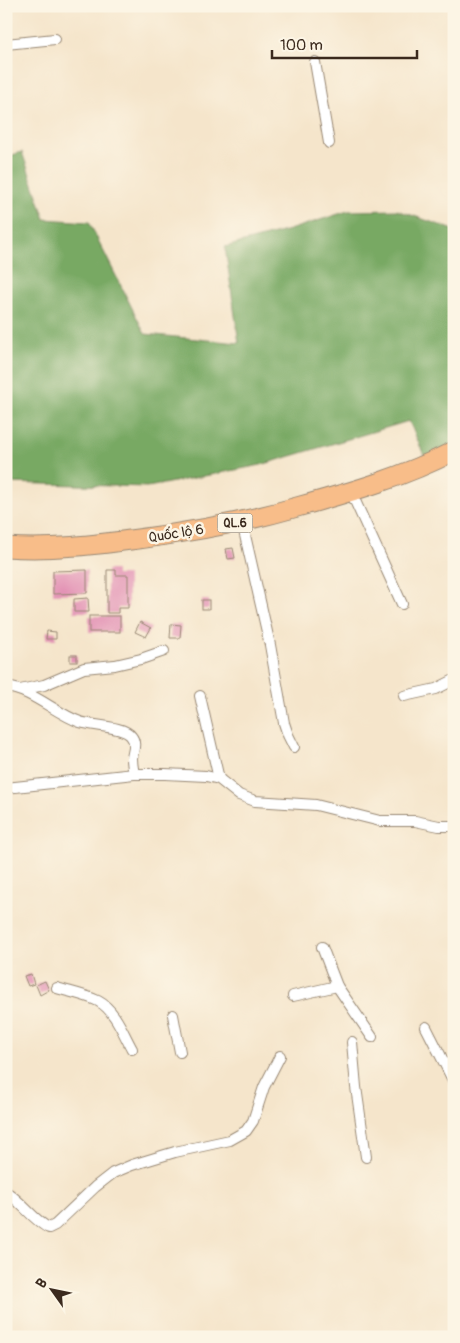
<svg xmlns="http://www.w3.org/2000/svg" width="460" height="1343" font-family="Pangolin,sans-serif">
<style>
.forest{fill:#78a963;stroke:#5a6a40}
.building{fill:#e28fb3}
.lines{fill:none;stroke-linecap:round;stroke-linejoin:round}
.street-casing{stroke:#988874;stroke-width:12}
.highway-casing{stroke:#988874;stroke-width:21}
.street{stroke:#fff;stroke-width:10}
.highway{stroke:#f8bd89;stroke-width:19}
.labels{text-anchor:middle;stroke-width:5;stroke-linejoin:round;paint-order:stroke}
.shield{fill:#fcf5e5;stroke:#75675a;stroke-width:1}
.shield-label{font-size:12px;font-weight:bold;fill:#3b2a1e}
.street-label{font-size:14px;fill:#3b2a1e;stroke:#fcf5e5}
</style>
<rect width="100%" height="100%" fill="#fcf5e5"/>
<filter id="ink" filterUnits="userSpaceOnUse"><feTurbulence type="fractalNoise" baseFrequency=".02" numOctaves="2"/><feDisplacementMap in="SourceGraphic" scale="10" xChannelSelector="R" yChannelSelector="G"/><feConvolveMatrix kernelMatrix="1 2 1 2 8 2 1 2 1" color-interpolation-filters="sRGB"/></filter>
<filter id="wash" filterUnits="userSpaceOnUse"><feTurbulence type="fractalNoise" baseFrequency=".0096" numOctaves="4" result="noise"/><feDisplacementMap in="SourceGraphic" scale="20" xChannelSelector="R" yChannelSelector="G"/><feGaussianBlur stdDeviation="1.12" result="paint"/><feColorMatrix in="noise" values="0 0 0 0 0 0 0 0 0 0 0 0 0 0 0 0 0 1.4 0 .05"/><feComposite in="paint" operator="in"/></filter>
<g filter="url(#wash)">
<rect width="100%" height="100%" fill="#f5e5cb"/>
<path class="forest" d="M22 152 45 219 89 222 145 334 239 343 225 247 289 230 348 211 397 210 454 230V449L428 464 409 421 261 465 148 487 6 483V157Z"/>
<g id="blocks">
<g class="building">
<path d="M233 548 235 558 228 559 226 549Z"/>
<path d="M87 570V593L53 594V571Z"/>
<path d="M107 570H116V575H128V608H118V613H107Z"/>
<path d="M88 598 89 612H74V599Z"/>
<rect x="202" y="600" width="7" height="9"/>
<rect x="89" y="616" width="31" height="16"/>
<path d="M140 622 151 628 146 637 135 632Z"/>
<path d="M171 624 181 625 180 638H170Z"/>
<path d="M47 631 56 632V639H46Z"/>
<rect x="70" y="655" width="7" height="7"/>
<path d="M31 974 34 984 28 986 24 976Z"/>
<path d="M45 981 49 990 40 995 36 985Z"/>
</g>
</g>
</g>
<g filter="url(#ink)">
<use href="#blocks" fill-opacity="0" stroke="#988874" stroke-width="1"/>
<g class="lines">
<g class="street-casing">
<g id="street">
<path d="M6 44 55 39"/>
<path d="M315 62 329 143"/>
<path d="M351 492 402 604"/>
<path d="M242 522 270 645 284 723 288 735 294 747"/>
<path d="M6 687C32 690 55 713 80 722 92 726 124 726 131 736 137 743 133 751 132 758 132 763 133 769 134 774"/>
<path d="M20 690 44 685 84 668 115 665 141 659 164 651"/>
<path d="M200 696 219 779"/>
<path d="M404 696 436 689 454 680"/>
<path d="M6 788 134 774H165L206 776 219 779 239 795 255 801 316 805 380 821H415L439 826H454"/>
<path d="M322 947 337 986 372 1037"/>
<path d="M57 988C70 992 86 995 98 1001 115 1010 123 1033 132 1049"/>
<path d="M293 996 337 986"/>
<path d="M173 1015 180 1052"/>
<path d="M426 1027 454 1082"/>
<path d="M352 1042 356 1087 366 1157"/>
<path d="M6 1192C21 1201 35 1222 49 1228L55 1225 95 1187 113 1173 132 1165 175 1152 230 1140 246 1131 253 1121 264 1087 280 1056"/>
</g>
</g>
<g class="highway-casing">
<path id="highway" d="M6 547C51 550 94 545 138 539 192 532 245 522 297 507 351 492 404 477 454 451"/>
</g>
<use href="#street" class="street"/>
<use href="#highway" class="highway"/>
</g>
</g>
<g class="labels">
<rect class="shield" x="217.5" y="513.5" width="35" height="19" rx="4"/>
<g class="shield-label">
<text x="235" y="527">QL.6</text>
</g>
<g class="street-label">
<text transform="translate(176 533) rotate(-9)" y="5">Quốc lộ 6</text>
</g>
</g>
<rect width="460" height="1343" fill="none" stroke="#fcf5e5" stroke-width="25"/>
<g transform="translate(52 1290) rotate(303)" stroke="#fcf5e5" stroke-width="4" paint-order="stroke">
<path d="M0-4L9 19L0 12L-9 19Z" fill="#3b2a1e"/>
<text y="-8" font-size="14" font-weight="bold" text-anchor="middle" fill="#3b2a1e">B</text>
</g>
<path d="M272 50v8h145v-8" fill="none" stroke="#3b2a1e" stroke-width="2.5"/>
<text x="280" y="50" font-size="15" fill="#3b2a1e" stroke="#fcf5e5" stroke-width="4" paint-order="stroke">100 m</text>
</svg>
